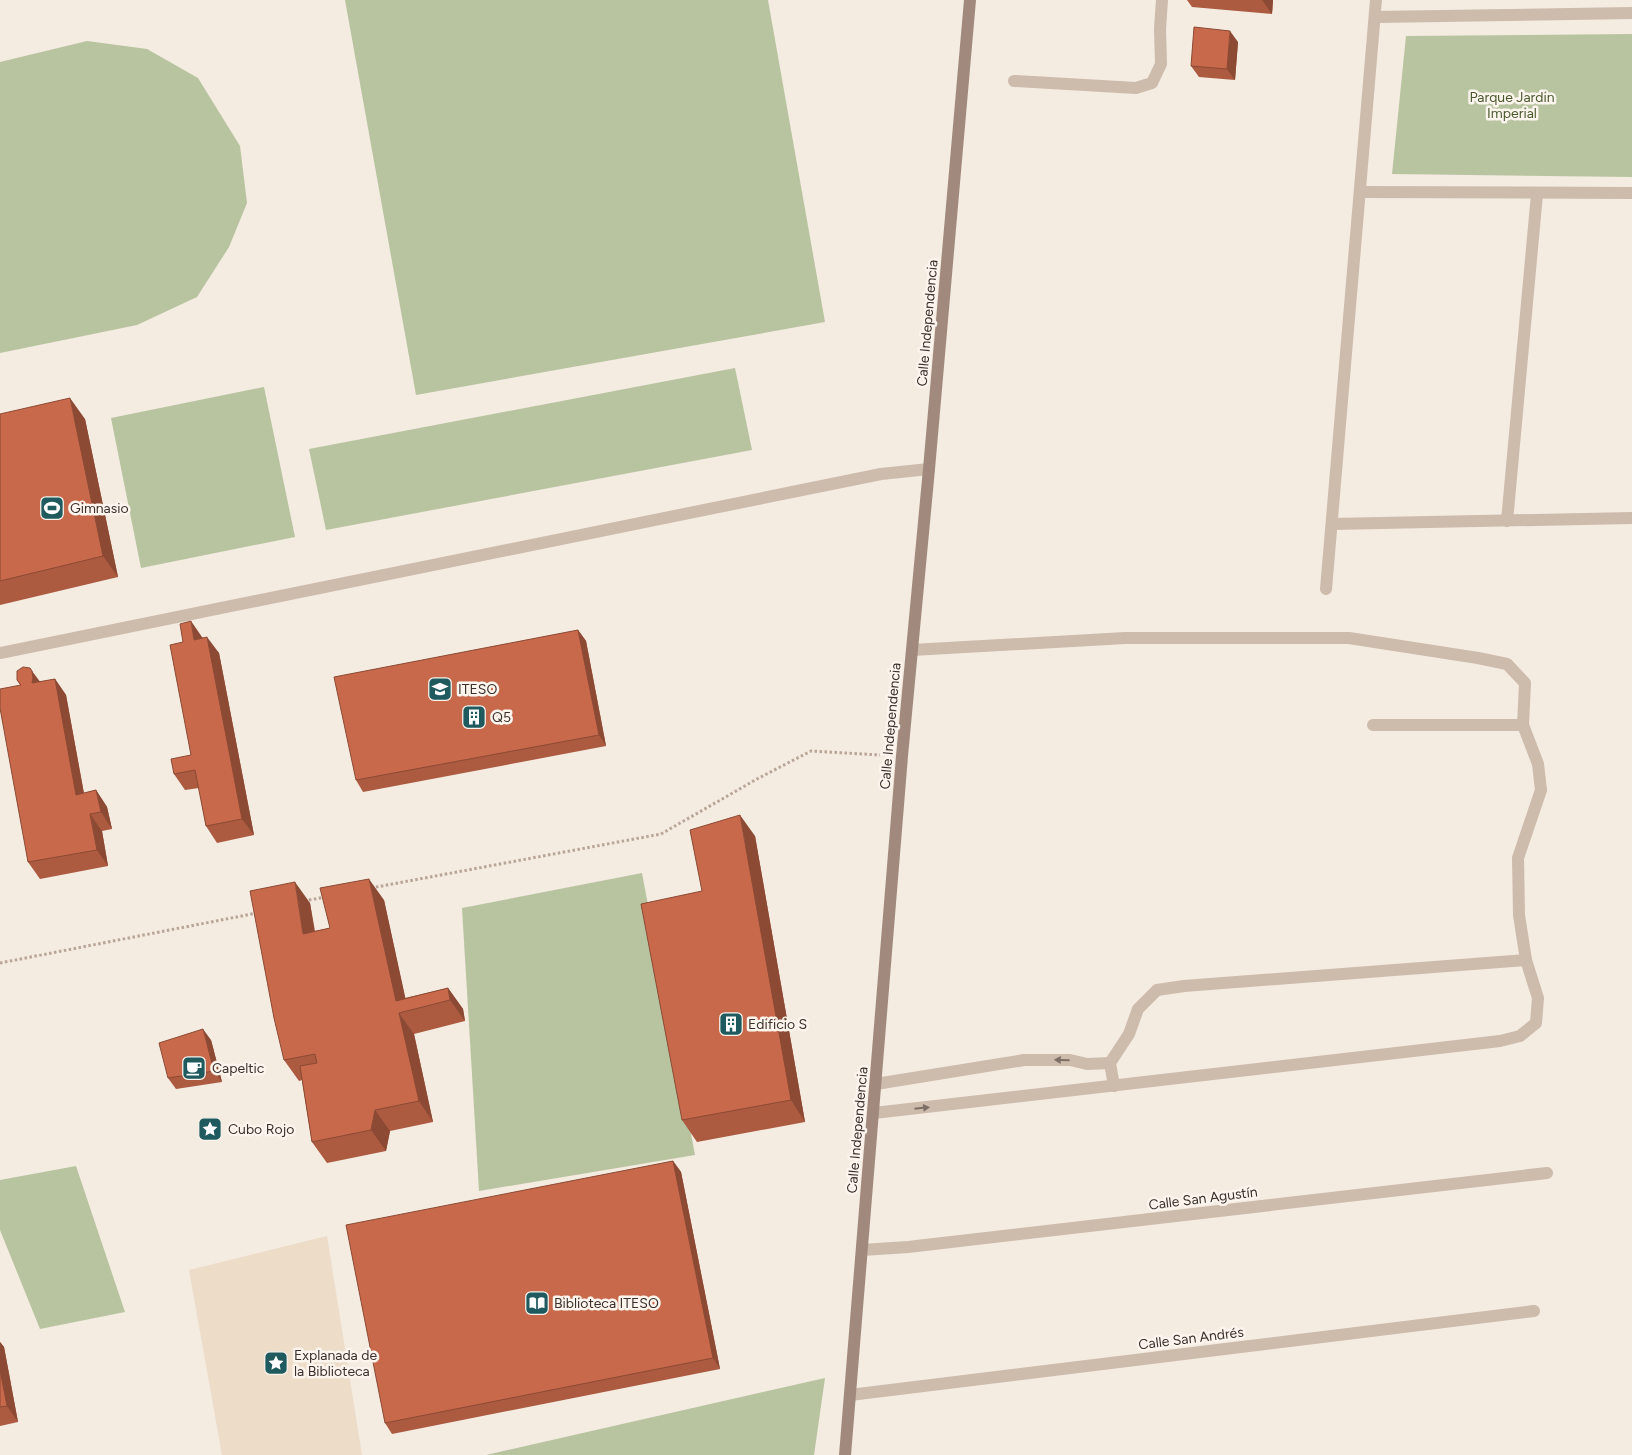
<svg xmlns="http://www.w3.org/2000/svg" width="1632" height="1455" font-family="Figtree,sans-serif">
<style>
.green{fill:#b8c4a0}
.plaza{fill:#ecdcc8}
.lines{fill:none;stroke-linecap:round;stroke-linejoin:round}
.path{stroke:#b9a596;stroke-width:3;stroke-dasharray:2.5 2.5;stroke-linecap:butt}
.lane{stroke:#cdbbac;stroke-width:12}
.street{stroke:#cdbbac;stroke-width:12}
.secondary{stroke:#a18a7d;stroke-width:12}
.wall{fill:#ac5a40}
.shaded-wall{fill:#8c4a34}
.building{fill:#c8694b;stroke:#8c4a34}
.oneway{fill:#7d6f65}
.labels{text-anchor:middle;stroke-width:5;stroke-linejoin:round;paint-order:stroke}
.park-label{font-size:14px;fill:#4a5a2e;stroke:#fbf5ee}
.street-label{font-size:14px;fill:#3b302b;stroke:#fbf5ee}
.poi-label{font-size:14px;fill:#3b302b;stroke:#fbf5ee;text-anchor:start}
</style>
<rect width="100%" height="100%" fill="#f4ebe1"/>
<g class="green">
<path d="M345 0H768L825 322 416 395Z"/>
<path d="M1632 34V177L1392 174 1406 36Z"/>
<path d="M87 41 147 49 198 78 240 146 247 203 229 247 197 297 137 325 0 353V62Z"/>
<path d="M735 368 752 450 326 530 309 449Z"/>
<path d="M264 387 295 537 141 568 111 418Z"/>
<path d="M642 873 695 1155 479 1191 462 908Z"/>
<path d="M76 1166 125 1312 40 1329 0 1230V1180Z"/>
<path d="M825 1378 814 1455H486Z"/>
</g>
<path class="plaza" d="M327 1236 362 1455H222L189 1270Z"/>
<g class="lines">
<g class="path">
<path d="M371 888 661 834 757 779 811 751 880 755"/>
<path d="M304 901 325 897"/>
<path d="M0 963 257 913"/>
</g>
<g class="lane">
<path d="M1014 81 1136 88 1152 83 1161 64 1160 29 1162 0"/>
<path d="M912 650 1125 638H1349L1478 658 1507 664 1525 683 1523 725"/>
<path d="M0 653 881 474 929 469"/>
<path d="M876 1084 1024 1060H1070L1087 1064 1110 1063"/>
<path d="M1114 1086 1110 1063 1129 1034 1138 1009 1157 990 1184 986 1526 960"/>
<path d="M874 1113 1500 1041 1520 1036 1536 1023 1538 998 1526 960 1519 915 1518 858 1541 790 1538 764 1523 725H1373"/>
</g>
<g class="street">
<path d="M1375 17 1632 13"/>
<path d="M1360 192 1632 193"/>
<path d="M1507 521 1537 194"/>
<path d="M1332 524 1632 518"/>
<path d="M1326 589 1376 0"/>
<path d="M862 1250 908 1247 1547 1173"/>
<path d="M850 1395 1534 1311"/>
</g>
<path class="secondary" d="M845 1455 902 756 929 469 970 0"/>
</g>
<g class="wall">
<path d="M1187 0H1273L1272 14 1192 7Z"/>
<path d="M1238 42 1235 80 1199 77 1191 66Z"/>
<path d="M0 414 85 419 118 577 0 605Z"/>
<path d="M578 630 586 641 606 746 363 792 356 780Z"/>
<path d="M202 637 219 653 254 835 217 843 206 826 199 788 185 790 174 774 191 755Z"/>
<path d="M55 679 66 695 84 793 96 790 107 807 112 829 102 831 108 866 40 879 28 862 20 685 17 680 40 682Z"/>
<path d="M755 836 805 1122 697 1142 682 1120 702 891Z"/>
<path d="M384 900 405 998 448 988 463 1009 465 1021 414 1034 433 1122 390 1131 386 1151 327 1163 312 1142 302 1080 299 1081 284 1060 310 903 315 931 330 928Z"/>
<path d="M211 1040 222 1082 176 1089 168 1078Z"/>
<path d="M673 1161 681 1172 720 1369 392 1434 385 1423Z"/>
<path d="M0 1342 4 1347 18 1422 0 1426Z"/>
</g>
<g class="shaded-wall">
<path d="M1262 0H1273L1272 14Z"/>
<path d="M1230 31 1238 42 1235 80 1227 69Z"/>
<path d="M70 398 85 419 118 577 103 556Z"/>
<path d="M191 621 202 637 205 656 194 640Z"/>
<path d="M578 630 586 641 606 746 599 735Z"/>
<path d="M207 637 219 653 254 835 242 819Z"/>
<path d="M32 671 44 687 32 683Z"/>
<path d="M55 679 66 695 87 811 76 795Z"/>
<path d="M96 790 107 807 112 829 101 812Z"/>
<path d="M90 814 102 831 108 866 97 850Z"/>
<path d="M740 815 755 836 805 1122 791 1100Z"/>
<path d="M369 879 384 900 408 1010 396 1001Z"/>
<path d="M295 882 310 903 318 955 303 934Z"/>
<path d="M448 988 463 1009 465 1021 450 1000Z"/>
<path d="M399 1013 414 1034 433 1122 419 1101Z"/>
<path d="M203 1029 211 1040 222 1082 214 1071Z"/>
<path d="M375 1110 390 1131 386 1151 371 1130Z"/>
<path d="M673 1161 681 1172 720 1369 713 1358Z"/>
<path d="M0 1342 4 1347 18 1422 7 1406 0 1370Z"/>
</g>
<g class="building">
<path d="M1194 27 1230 31 1227 69 1191 66Z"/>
<path d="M70 398 103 556 0 581V414Z"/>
<path d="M191 621 194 640 207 637 242 819 206 826 195 770 174 774 171 759 191 755 170 645 183 642 180 624Z"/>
<path d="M578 630 599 735 356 780 334 677Z"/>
<path d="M23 667 30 668 32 671 33 678 32 683 55 679 76 795 96 790 101 812 90 814 97 850 28 862 0 708V689L21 685 17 680V671Z"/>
<path d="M740 815 791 1100 682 1120 641 904 702 891 690 830Z"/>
<path d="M369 879 396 1001 448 988 450 1000 399 1013 419 1101 375 1110 371 1130 312 1142 300 1066 317 1063 315 1054 284 1060 274 1018 250 891 295 882 303 934 330 928 320 888Z"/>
<path d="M203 1029 214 1071 168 1078 159 1043Z"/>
<path d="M673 1161 713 1358 385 1423 346 1225Z"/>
<path d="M0 1370 7 1406 0 1407Z"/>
</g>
<defs><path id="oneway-solid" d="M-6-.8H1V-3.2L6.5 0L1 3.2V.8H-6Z" transform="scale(1.25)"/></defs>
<g class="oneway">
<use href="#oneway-solid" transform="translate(1062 1060) rotate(-178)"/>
<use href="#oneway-solid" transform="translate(922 1108) rotate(-6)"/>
</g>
<defs>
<g id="stadium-square" transform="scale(1.25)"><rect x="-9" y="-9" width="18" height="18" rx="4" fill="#1f5a5e" stroke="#fbf5ee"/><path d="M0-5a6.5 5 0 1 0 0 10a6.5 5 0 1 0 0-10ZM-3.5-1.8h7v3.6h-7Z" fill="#fff"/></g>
<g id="university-square" transform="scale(1.25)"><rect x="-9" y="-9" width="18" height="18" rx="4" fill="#1f5a5e" stroke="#fbf5ee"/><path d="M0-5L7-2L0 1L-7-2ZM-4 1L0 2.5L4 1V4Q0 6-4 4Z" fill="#fff"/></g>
<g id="building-square" transform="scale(1.25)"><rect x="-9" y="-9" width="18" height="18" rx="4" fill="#1f5a5e" stroke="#fbf5ee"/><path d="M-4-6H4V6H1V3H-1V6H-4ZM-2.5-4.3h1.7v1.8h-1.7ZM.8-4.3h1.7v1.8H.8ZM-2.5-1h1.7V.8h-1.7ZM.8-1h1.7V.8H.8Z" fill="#fff"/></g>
<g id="cafe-square" transform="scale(1.25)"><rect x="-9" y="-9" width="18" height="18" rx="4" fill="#1f5a5e" stroke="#fbf5ee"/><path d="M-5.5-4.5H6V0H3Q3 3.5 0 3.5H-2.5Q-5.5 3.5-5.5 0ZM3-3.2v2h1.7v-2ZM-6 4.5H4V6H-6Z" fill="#fff"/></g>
<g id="sight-square" transform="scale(1.25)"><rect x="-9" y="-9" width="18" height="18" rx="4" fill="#1f5a5e" stroke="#fbf5ee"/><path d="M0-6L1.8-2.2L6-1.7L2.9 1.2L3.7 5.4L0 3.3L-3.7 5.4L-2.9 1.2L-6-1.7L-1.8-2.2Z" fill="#fff"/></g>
<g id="library-square" transform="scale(1.25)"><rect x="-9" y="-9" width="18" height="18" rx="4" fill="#1f5a5e" stroke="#fbf5ee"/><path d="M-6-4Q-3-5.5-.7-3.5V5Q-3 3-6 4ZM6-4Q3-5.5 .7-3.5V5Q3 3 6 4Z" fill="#fff"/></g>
</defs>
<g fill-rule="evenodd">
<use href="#stadium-square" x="52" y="508"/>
<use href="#university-square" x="440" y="689"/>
<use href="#building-square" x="474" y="717"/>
<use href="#building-square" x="731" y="1024"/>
<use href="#cafe-square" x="194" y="1068"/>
<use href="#sight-square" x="210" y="1129"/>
<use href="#library-square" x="537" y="1303"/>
<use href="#sight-square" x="276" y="1363"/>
</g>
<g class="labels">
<g class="park-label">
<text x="1512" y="102">Parque Jardin<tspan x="1512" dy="16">Imperial</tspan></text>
</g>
<g class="street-label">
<text transform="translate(927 323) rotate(-85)" y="5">Calle Independencia</text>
<text transform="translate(890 726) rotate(-85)" y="5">Calle Independencia</text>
<text transform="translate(857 1130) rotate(-85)" y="5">Calle Independencia</text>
<text transform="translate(1203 1198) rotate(-7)" y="5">Calle San Agustín</text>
<text transform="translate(1191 1338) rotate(-7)" y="5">Calle San Andrés</text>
</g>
<g class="poi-label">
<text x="70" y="513">Gimnasio</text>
<text x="458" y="694">ITESO</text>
<text x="492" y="722">Q5</text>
<text x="748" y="1029">Edificio S</text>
<text x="212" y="1073">Capeltic</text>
<text x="228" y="1134">Cubo Rojo</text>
<text x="554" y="1308">Biblioteca ITESO</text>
<text x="294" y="1360">Explanada de<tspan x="294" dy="16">la Biblioteca</tspan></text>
</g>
</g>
</svg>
